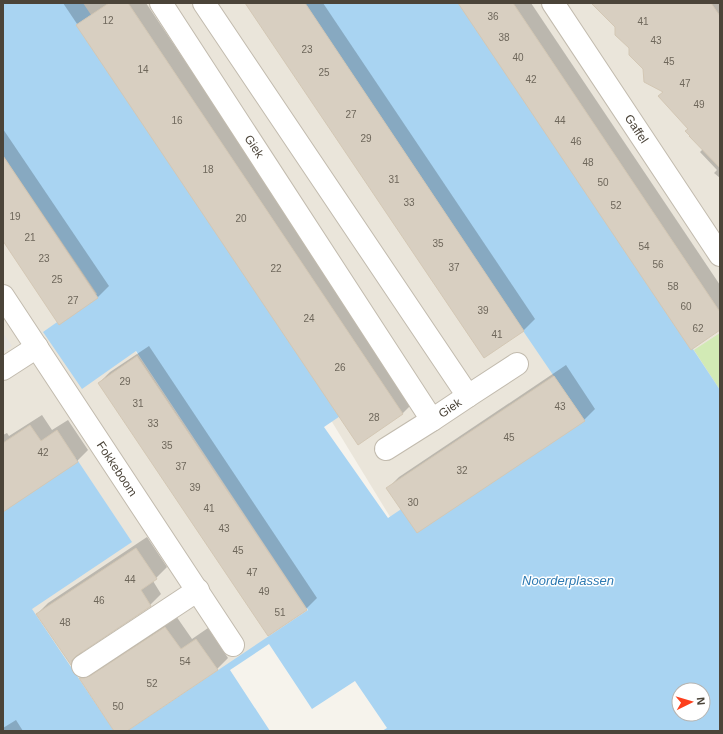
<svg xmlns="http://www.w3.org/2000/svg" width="723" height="734" font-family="Helvetica,sans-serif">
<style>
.residential{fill:#eae5da}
.green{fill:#d2eab5}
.parking{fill:#e5e3e0}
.water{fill:#a9d4f2;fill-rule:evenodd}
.pier{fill:#f6f3ec}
.shadow{fill:#0003}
.building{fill:#d8cfc1;stroke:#d3c7b4}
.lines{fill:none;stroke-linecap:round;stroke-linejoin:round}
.minor-casing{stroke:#c2bbae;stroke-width:24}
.minor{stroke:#fff;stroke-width:22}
.labels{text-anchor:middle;stroke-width:3;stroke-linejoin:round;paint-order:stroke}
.number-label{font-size:10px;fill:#6e675b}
.street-label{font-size:12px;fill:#4b4439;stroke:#fff}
.water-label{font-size:13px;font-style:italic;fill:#2e7ab2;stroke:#fff}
</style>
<rect width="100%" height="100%" fill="#f6f3ec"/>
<g class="residential">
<path d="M76 3H324L593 408 406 543Z"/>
<path d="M419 3H720V486Z"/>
<path d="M3 150 311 618 120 731H104L3 579Z"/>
</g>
<path class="green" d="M720 333V390L694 350Z"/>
<path class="parking" d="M3 333 12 346 3 353Z"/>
<g class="water">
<path d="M3 3H83L355 406 324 427 388 518 568 397 300 3H464L720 390V731H127L308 610 136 351 82 389 43 332 97 294 3 155ZM679 690H703V714H679Z"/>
<path d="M76 458 132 542 32 609 114 731H5L3 728V508Z"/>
</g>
<path class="pier" d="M269 644 312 709 355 681 387 728 382 731H270L230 670Z"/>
<g class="shadow">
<path d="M63 3H146L414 402 403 413 358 443Z"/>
<path d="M246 3H323L535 319 524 330 484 357Z"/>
<path d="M459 3H531L720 285V329Z"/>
<path d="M599 3H720V178L714 173 717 170 700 152 703 149 686 131 689 128 664 91 644 69Z"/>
<path d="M3 129 109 286 98 297 3 239Z"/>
<path d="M149 346 317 598 306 609 99 383 110 372Z"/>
<path d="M566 365 595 409 584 420 388 488 399 477Z"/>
<path d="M42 415 52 430 68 420 88 450 77 461 3 510V435L7 433 9 436Z"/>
<path d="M147 537 167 567 153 581 161 594 150 605 82 650V653L71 664 37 614 48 603Z"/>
<path d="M176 616 192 639 208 628 228 658 217 669 125 731H116L80 678 91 667Z"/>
<path d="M16 720 23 731H3V728Z"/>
</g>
<g class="building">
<path d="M109 3H128L403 414 358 445 76 25Z"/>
<path d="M245 3H305L524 331 484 358Z"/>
<path d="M458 3H513L720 312V330L691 350Z"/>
<path d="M591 3H711L720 16V168L689 136H690L685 131 688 129 658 96 663 92 644 82 643 69 629 55V48L615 35V27Z"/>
<path d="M3 156 98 298 59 325 3 241Z"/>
<path d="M137 356 307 610 268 636 98 383Z"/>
<path d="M554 376 585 421 417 533 386 488Z"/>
<path d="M30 425 41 441 57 430 78 462 3 512V443Z"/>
<path d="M136 548 157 579 141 590 151 606 76 656 72 660 71 665 36 614Z"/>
<path d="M165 627 181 649 196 639 218 670 127 731H114L79 678H84L90 676Z"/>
</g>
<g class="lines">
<g class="minor-casing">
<g id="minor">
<path id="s1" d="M161 3 432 420 468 396 204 3"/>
<path id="s2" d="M553 3 720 255"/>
<path id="s3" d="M3 296 233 645"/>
<path d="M3 369 37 347"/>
<path d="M468 396 517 364"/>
<path d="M386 449 432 420"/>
<path d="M83 666 198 590"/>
</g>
</g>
<use href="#minor" class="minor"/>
</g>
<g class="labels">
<g class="number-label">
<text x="493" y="20">36</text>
<text x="108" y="24">12</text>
<text x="643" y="25">41</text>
<text x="504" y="41">38</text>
<text x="656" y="44">43</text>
<text x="307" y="53">23</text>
<text x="518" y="61">40</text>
<text x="669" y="65">45</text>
<text x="143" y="73">14</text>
<text x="324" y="76">25</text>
<text x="531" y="83">42</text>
<text x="685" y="87">47</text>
<text x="699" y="108">49</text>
<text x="351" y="118">27</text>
<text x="177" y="124">16</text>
<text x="560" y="124">44</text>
<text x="366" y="142">29</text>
<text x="576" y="145">46</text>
<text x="588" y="166">48</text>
<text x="208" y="173">18</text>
<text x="394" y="183">31</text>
<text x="603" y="186">50</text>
<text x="409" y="206">33</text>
<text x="616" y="209">52</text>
<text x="15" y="220">19</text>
<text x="241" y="222">20</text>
<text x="30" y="241">21</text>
<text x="438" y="247">35</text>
<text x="644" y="250">54</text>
<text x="44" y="262">23</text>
<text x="658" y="268">56</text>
<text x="454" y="271">37</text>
<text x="276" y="272">22</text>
<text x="57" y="283">25</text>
<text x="673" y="290">58</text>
<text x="73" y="304">27</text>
<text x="686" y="310">60</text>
<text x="483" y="314">39</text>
<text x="309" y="322">24</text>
<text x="698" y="332">62</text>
<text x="497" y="338">41</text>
<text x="340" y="371">26</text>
<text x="125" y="385">29</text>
<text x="138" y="407">31</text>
<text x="560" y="410">43</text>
<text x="374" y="421">28</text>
<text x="153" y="427">33</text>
<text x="509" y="441">45</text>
<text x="167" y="449">35</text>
<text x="43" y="456">42</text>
<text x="181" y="470">37</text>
<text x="462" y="474">32</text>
<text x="195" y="491">39</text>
<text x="413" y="506">30</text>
<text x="209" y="512">41</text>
<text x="224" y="532">43</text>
<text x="238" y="554">45</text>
<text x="252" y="576">47</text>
<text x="130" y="583">44</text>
<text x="264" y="595">49</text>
<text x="99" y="604">46</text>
<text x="280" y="616">51</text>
<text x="65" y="626">48</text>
<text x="185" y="665">54</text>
<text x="152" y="687">52</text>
<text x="118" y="710">50</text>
</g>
<g class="street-label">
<text dy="4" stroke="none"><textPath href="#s2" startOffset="151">Gaffel</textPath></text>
<text dy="4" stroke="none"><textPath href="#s1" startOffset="171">Giek</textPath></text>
<text dy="4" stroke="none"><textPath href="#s1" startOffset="519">Giek</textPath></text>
<text dy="4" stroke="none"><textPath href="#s3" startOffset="207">Fokkeboom</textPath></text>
</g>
<g class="water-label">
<text x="568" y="585">Noorderplassen</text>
</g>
</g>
<rect width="723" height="734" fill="none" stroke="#4b4439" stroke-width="8"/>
<g transform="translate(691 702) rotate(85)"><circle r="19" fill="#ffffff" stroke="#b7b4b0"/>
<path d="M0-3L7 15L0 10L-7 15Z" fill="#fc3f1d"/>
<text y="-6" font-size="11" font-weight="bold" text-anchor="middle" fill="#4b4439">N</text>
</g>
</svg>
